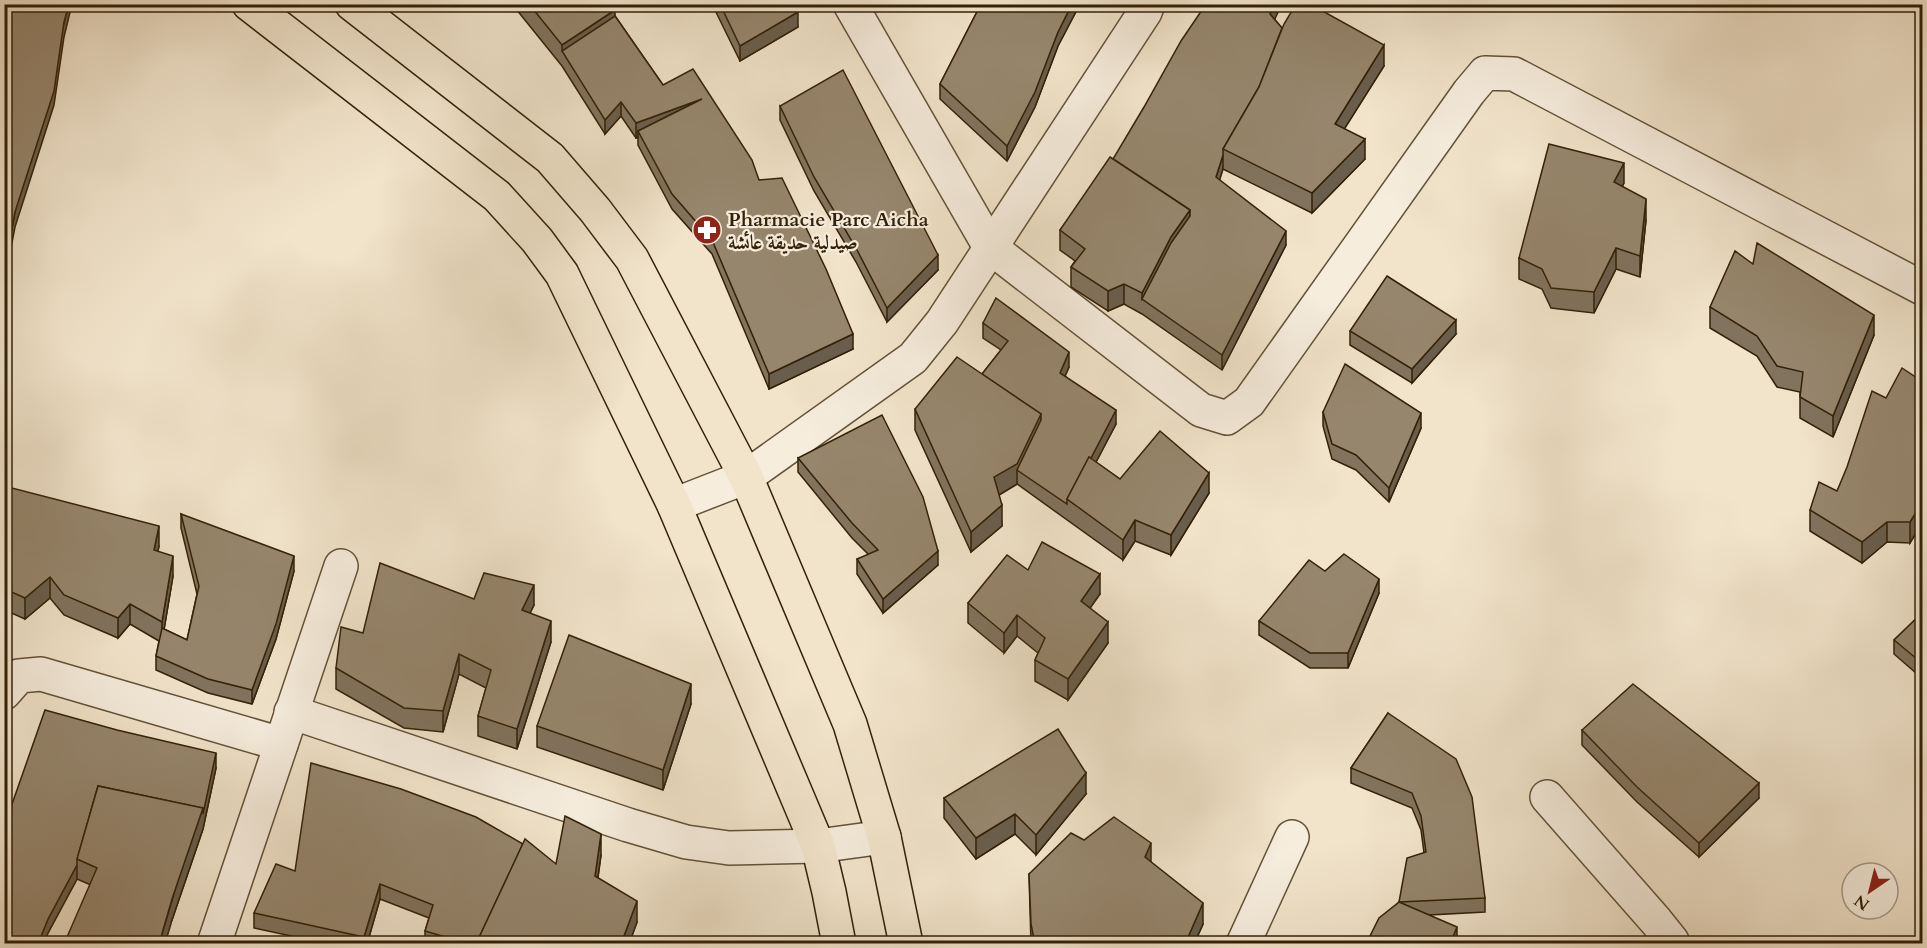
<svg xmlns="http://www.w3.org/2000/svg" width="1927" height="948" font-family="Cardo,Amiri,serif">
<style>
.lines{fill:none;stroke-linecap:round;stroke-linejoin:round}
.minor-casing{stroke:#625238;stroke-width:36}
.major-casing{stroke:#332107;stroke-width:36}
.minor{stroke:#f6eddd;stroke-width:33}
.major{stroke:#f1e4cb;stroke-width:33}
.wall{fill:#81735e;stroke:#332107;stroke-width:1.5}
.shaded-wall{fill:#695e4c;stroke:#332107;stroke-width:1.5}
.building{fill:#96866d;stroke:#332107;stroke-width:1.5}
.labels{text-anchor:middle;stroke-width:4.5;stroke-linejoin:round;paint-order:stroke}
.poi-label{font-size:20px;font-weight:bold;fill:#332107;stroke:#f6eddd;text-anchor:start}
</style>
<rect width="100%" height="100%" fill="#f1e4cb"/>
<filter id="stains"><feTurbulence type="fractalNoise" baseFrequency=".00333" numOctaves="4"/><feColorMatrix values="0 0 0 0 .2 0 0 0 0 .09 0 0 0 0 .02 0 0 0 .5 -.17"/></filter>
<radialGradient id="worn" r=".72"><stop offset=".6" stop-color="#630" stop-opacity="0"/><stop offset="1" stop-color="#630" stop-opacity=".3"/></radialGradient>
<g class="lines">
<g class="minor-casing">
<g id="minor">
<path d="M850 4 990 247 1201 410 1227 418 1249 402 1469 92 1485 73 1514 74 1922 288"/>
<path d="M674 505 746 477 913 358 942 322 1145 12 1148 4"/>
<path d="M4 693 19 676 41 674 281 744"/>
<path d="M291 712 628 825 686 842 729 848 818 846 884 837"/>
<path d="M1547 797 1656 921 1672 941V944"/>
<path d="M214 944 341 566"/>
<path d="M1243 944 1292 837"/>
</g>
</g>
<g class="major-casing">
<g id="major">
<path d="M249 4 497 196 537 240 562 274 674 505 818 846 829 892 839 944"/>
<path d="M352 4 550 158 595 210 632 259 746 477 850 724 884 837 906 944"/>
</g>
</g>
<use href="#minor" class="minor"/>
<use href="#major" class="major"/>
</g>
<g class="wall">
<path d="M512 4H610L615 16 663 85 759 180 853 349 769 389 712 254 672 209 638 145V137L636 138 621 116 605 134 562 66Z"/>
<path d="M712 4H792L798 27 740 61Z"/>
<path d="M981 4H1080L1058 46 1035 107 1007 161 940 99V84Z"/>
<path d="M1275 20 1282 28 1384 66 1344 129 1365 159 1312 213 1223 169 1219 180 1286 245 1222 370 1142 314 1124 304 1108 311 1071 287V267L1075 261 1060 250V230L1113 159Z"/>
<path d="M780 106 938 270 887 322 856 262 814 191 780 120Z"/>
<path d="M1624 183 1622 186 1646 220 1640 277 1616 269 1594 313 1551 308 1542 289 1519 279V258Z"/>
<path d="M1753 264 1874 335 1833 437 1800 418V392L1777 387 1757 356 1710 328V307Z"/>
<path d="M983 323 1069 367 1065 376 1116 424 1096 462 1120 479 1209 493 1171 555 1135 541 1123 560 1017 484 999 495 1002 526 971 552 915 430V409L982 374 1001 350 983 338Z"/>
<path d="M1350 331 1456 334 1412 383 1350 345Z"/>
<path d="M1923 382V521L1910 543 1887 542 1862 563 1810 531V510L1837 491 1886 398Z"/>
<path d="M1323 412 1421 428 1389 502 1356 470 1332 459 1323 426Z"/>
<path d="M798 458 938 565 883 613 857 574V559L869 555 852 538 798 472Z"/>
<path d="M4 486 159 546 158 551 173 576 164 629 187 640 197 594 181 528V514L294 571 276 639 252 704 208 693 156 670V656L159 641 130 624 118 638 64 615 50 598 25 619 7 611 4 600Z"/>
<path d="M1028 570 1100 594 1090 608 1108 643 1068 700 1035 681V660L1038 653 1017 636 1004 653 968 623V603Z"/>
<path d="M1325 571 1379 593 1348 668H1310L1259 635V621Z"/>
<path d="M474 599 534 605 530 613 551 642 517 749 478 736V716L486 688 459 674 443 732 404 728 336 689V668L363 633Z"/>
<path d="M1923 612V679L1894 654V640Z"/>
<path d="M691 704 663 790 537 747V726Z"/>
<path d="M1388 713 1485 898V912L1430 915 1457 941 1456 944H1366L1399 902 1424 853 1421 830 1412 808 1351 783V768Z"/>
<path d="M1582 730 1759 798 1699 857 1637 802 1582 745Z"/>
<path d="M216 768 203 829 172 920 77 879 48 933 4 827Z"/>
<path d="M1086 794 1036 855 1015 834 976 859 944 818V798Z"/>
<path d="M1084 840 1151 862 1203 924 1194 944H1031L1029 874Z"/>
<path d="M601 855 598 878 637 922 629 944H425V931L429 918 380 899 367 944H328L254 928V913L295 871 556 864Z"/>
</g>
<g class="shaded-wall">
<path d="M69 4H72L64 37 54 105 15 227 4 284V270L15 212Z"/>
<path d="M1072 4H1080L1058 46 1035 107 1007 161V146L1058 32Z"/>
<path d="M1275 4H1282L1270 29V14Z"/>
<path d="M615 10V30L562 51V45Z"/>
<path d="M798 12V27L740 61V46Z"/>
<path d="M1384 45V66L1335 144V124Z"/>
<path d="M702 99 638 131V137L636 138V123Z"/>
<path d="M621 102V116L605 134V120Z"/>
<path d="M1365 139V159L1312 213V193Z"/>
<path d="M1223 155V169L1216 192V177Z"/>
<path d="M1624 163V183L1614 202V182Z"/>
<path d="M1646 199V220L1640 277V256Z"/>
<path d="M1190 210V230L1142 299V293L1171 237Z"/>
<path d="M1286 231V245L1222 370V355Z"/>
<path d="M1616 248V269L1594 313V292Z"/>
<path d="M938 255V270L887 322V308Z"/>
<path d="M1124 284V304L1108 311V291Z"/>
<path d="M1874 315V335L1833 437V416Z"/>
<path d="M1456 320V334L1412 383V369Z"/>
<path d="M853 334V349L769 389V374Z"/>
<path d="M1069 352V367L1060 388V373Z"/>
<path d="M1116 410V424L1074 504 1069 500Z"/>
<path d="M1421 413V428L1389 502V488Z"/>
<path d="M1041 414V434L1017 470V484L994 498V477Z"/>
<path d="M1209 473V493L1171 555V535Z"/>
<path d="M1923 501V521L1910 543V522Z"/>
<path d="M1002 505V526L971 552V532Z"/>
<path d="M1135 520V541L1123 560V540Z"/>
<path d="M1887 522V542L1862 563V542Z"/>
<path d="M159 526V546L154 570V550Z"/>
<path d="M938 551V565L883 613V599Z"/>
<path d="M173 556V576L162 642V622Z"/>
<path d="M294 556V571L276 639 252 704V690Z"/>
<path d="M1100 574V594L1081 621V601Z"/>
<path d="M50 577V598L25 619V598Z"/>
<path d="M1379 579V593L1348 668V653Z"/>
<path d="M534 585V605L522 630V610Z"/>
<path d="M130 604V624L118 638V618Z"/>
<path d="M1017 615V636L1004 653V633Z"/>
<path d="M551 621V642L517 749V729Z"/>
<path d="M1108 622V643L1068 700V679Z"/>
<path d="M459 654V674L443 732V711Z"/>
<path d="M691 684V704L663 790V770Z"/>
<path d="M216 753V768L203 829 172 920 165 944H159Z"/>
<path d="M1086 773V794L1036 855V835Z"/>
<path d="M1759 783V798L1699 857V843Z"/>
<path d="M1015 814V834L976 859V838Z"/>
<path d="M601 834V855L595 897V876Z"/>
<path d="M1151 843V864L1145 857Z"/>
<path d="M77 865V879L48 933 44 944H38L48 919Z"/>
<path d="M380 884V899L367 944H364V937Z"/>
<path d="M637 901V922L629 944H621Z"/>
<path d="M1203 903V924L1194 944H1185Z"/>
<path d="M1457 927V941L1456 944H1450Z"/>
</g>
<g class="building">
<path d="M4 4H69L64 22 54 91 15 212 4 270Z"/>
<path d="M529 4H610L615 10 562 45Z"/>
<path d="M720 4H792L798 12 740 46Z"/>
<path d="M981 4H1072L1058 32 1035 92 1007 146 940 84Z"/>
<path d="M1206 4H1275L1270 14 1282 28 1259 87 1223 149V155L1216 177 1286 231 1222 355 1142 299 1171 243 1190 216V210L1113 159 1144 107 1181 41Z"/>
<path d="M1296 4H1310L1384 45 1335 124 1365 139 1312 193 1223 149 1259 87 1284 24Z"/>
<path d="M615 16 663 85 693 69 752 160 759 180 782 178 826 269 853 334 769 374 712 240 672 194 638 131 702 99 636 123 621 102 605 120 562 51Z"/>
<path d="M843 70 938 255 887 308 856 248 814 177 780 106Z"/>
<path d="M1549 144 1624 163 1614 182 1646 199 1640 256 1616 248 1594 292 1551 288 1542 269 1519 258Z"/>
<path d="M1110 157 1190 210 1171 237 1142 293 1124 284 1108 291 1071 267 1085 249 1060 230Z"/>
<path d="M1757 243 1874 315 1833 416 1800 397 1803 372 1777 366 1757 336 1710 307 1735 251 1753 264Z"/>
<path d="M1387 276 1456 320 1412 369 1350 331Z"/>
<path d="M996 298 1069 352 1060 373 1116 410 1091 458 1089 457 1067 499V504L1017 470 1041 420V414L982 374 1008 341 983 323Z"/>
<path d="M957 357 1041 414 1017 464 994 477 1002 505 971 532 915 409Z"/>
<path d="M1345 364 1421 413 1389 488 1356 455 1332 444 1323 412Z"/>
<path d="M1902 368 1923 382V501L1910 522H1887L1862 542 1810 510 1819 482 1837 491 1847 467 1872 391 1886 398Z"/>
<path d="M882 415 923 497 938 551 883 599 857 559 878 550 852 523 798 458Z"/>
<path d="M1160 431 1209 473 1171 535 1135 520 1123 540 1067 499 1089 457 1120 479Z"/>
<path d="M4 486 159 526 154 550 173 556 162 622 130 604 118 618 64 595 50 577 25 598 7 590 4 579Z"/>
<path d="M181 514 294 556 276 624 252 690 208 679 156 656 162 628 187 640 199 586Z"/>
<path d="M1042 542 1100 574 1081 601 1108 622 1068 679 1035 660 1045 638 1017 615 1004 633 968 603 1007 555 1028 570Z"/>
<path d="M1344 554 1379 579 1348 653H1310L1259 621 1309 560 1325 571Z"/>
<path d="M380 563 474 599 484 573 534 585 522 610 551 621 517 729 478 716 491 670 459 654 443 711 404 708 336 668 341 627 363 633Z"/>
<path d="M1923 612V664L1894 640Z"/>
<path d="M569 635 691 684 663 770 537 726Z"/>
<path d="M1633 684 1759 783 1699 843 1637 787 1582 730Z"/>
<path d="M45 710 117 730 216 753 203 814V808L98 786 77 859V865L48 919 38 944H4V827Z"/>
<path d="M1388 713 1456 759 1472 797 1485 898 1399 902 1457 927 1450 944H1366L1379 918 1399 902 1407 858 1426 852 1421 816 1412 793 1351 768Z"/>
<path d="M1058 729 1086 773 1036 835 1015 814 976 838 944 798Z"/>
<path d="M311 763 401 789 476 817 523 844 476 944H469L425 931 433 905 380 884 364 937 254 913 276 864 295 871Z"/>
<path d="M98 786 203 808 172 899 159 944H64L97 868 77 859Z"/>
<path d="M565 816 601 834 595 876 637 901 621 944H476L525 839 556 864Z"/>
<path d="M1114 817 1151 843 1145 857 1203 903 1185 944H1035L1031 924 1029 874 1071 833 1084 840Z"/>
</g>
<defs>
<g id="pharmacy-disc" transform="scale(1.5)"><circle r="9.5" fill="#8f2418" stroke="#f6eddd"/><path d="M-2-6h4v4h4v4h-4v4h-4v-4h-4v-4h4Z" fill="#fff"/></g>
</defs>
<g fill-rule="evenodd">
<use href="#pharmacy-disc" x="707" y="230"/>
</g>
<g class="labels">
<g class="poi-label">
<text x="728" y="226">Pharmacie Parc Aicha<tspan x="728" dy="23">صيدلية حديقة عائشة</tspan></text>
</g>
</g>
<rect width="1927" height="948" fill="none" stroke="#f1e4cb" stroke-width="24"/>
<rect x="6" y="6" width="1915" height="936" fill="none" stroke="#332107" stroke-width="3"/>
<rect x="12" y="12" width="1903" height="924" fill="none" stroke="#332107" stroke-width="1.5"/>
<g transform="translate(1870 891) rotate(215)"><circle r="28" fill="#f6eddd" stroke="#a89b87" stroke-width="1.5"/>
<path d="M0-4.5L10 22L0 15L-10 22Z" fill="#8f2418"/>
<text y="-9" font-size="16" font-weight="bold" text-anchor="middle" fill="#332107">N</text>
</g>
<rect width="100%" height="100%" filter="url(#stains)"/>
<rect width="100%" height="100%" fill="url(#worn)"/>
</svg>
